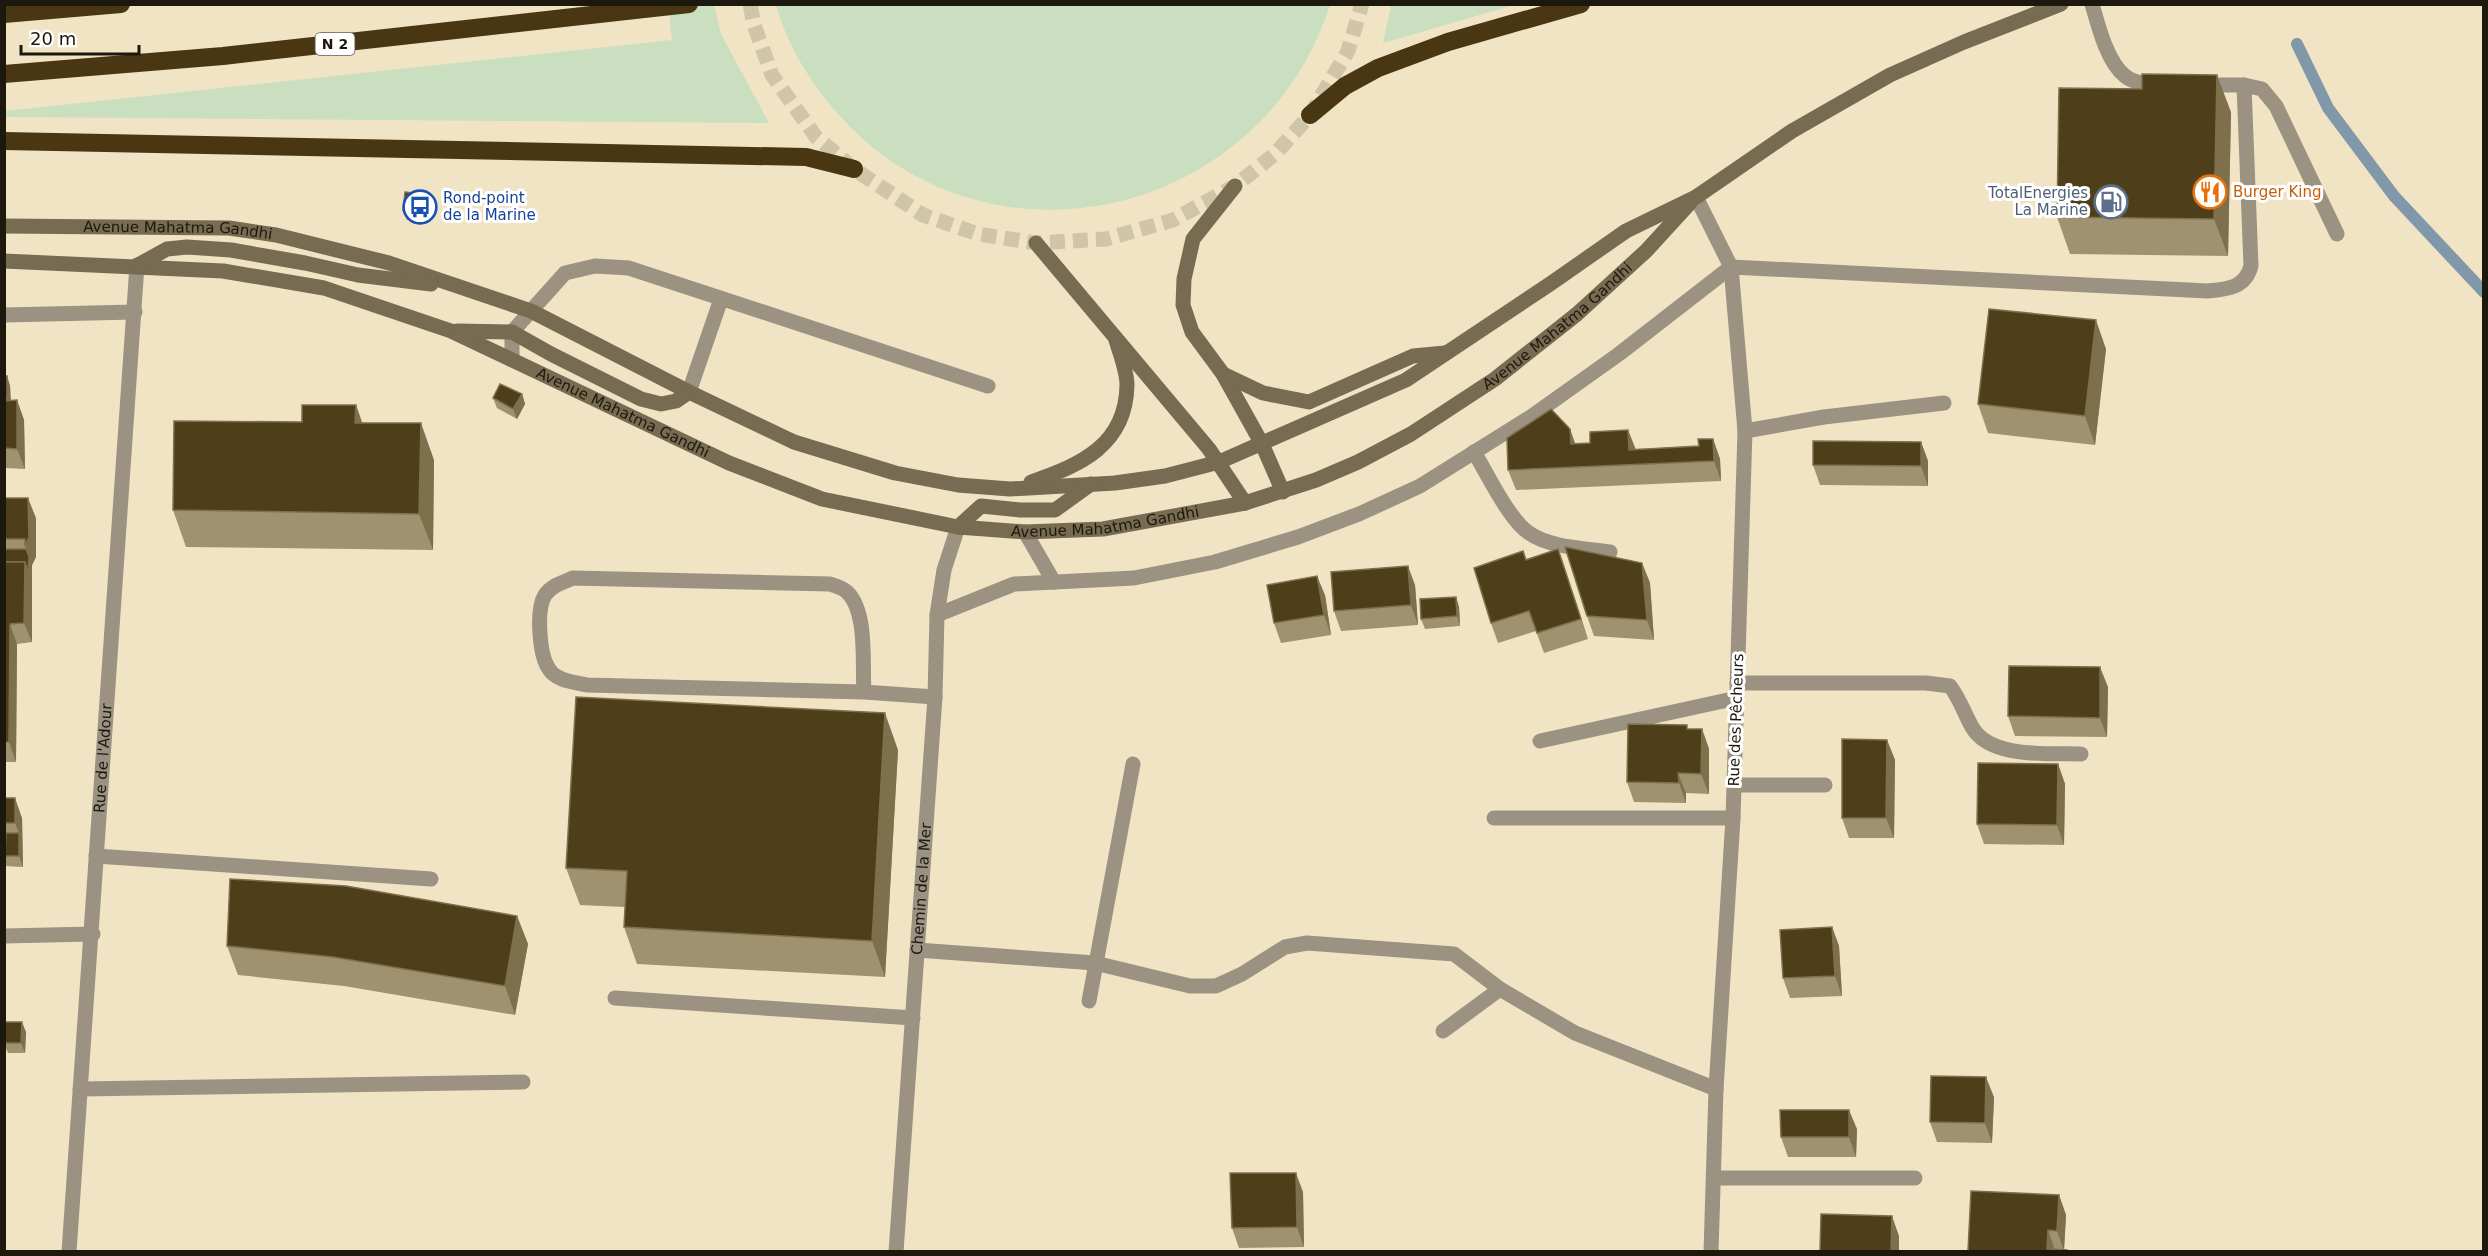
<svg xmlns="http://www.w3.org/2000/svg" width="2488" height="1256" font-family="'DejaVu Sans',sans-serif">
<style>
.green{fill:#c9dfc0}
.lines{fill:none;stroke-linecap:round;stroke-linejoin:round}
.stream{stroke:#8098aa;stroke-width:12}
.secondary-tunnel{stroke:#d1c5a9;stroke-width:15;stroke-dasharray:15 8;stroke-linecap:butt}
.lane{stroke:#9b9282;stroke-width:15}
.street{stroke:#9b9282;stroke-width:15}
.secondary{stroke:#776b52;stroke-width:15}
.highway{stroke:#483712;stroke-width:18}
.wall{fill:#a09270}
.shaded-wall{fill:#7f704d}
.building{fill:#4e3f1a;stroke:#7f704d;stroke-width:1.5}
.labels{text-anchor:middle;stroke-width:6;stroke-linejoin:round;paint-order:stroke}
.shield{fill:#fff;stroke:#615d56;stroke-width:1.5}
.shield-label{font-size:14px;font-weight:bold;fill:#1d180d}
.food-label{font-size:15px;fill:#c56008;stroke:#fff;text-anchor:start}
.service-label{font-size:15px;fill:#4e5e75;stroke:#fff;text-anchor:end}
.transit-label{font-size:15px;fill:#164399;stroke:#fff;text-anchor:start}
.street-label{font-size:15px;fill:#1d180d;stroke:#fff}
</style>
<rect width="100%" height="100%" fill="#f1e4c5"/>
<g class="green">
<path d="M714 4 721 34 769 123 5 117V111L672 40 668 5Z"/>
<path d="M776 5V4L1330 5C1261 221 980 284 832 107 807 77 786 42 776 5Z"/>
<path d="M1391 5V4L1514 5 1383 43Z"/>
</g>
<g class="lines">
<path class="stream" d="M2297 44 2328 108 2394 196 2484 292"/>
<path class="secondary-tunnel" d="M750 4 754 25 772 75 816 137 854 169 923 215 978 234 1036 243 1106 239 1173 220 1235 186 1275 154 1310 115 1348 51 1362 4"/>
<g class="lane">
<path d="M2092 4C2098 25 2107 62 2125 76 2135 84 2149 84 2161 84"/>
<path d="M2244 85 2262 89 2276 106 2337 234"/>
<path d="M512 360V332L565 273 595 266 629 268 988 386"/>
<path d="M689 392 721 299"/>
<path d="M1745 431 1824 417 1944 403"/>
<path d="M1474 452C1487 473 1509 520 1529 533 1551 548 1585 548 1610 552"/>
<path d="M1025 532 1054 582"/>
<path d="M937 615 1014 584 1134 578 1215 562 1298 537 1359 514 1420 486 1532 416 1619 354 1731 267 2208 291C2228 289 2245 288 2251 266L2244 85H2203"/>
<path d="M1737 683H1926L1950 686C1960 699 1964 713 1972 727 1990 759 2049 753 2081 754"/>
<path d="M864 692C862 664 868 612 847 592 843 588 836 586 830 584L573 578C563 582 551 586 545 595 536 609 539 655 549 669 556 681 575 682 587 685L864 692 935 697"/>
<path d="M1540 741 1737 698"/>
<path d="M1734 785H1825"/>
<path d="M1494 818H1733"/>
<path d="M96 856 431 879"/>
<path d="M917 950 1095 963 1190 986H1216L1242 974 1285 947 1307 943 1454 954 1500 989 1575 1033 1716 1089"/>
<path d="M615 998 913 1018"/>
<path d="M1089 1001 1133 764"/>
<path d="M1443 1031 1500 989"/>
<path d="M80 1089 523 1082"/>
<path d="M1714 1178H1915"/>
</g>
<g class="street">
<path d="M1696 197 1731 267 1745 431 1733 818 1716 1089 1711 1252"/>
<path d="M4 315 135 312"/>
<path d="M4 936 93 934"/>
<path id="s1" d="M69 1252 137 265"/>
<path id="s2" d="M896 1252 935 697 937 615 944 570 958 527"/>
</g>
<g class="secondary">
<path d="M1235 186 1193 239 1184 279 1183 305 1192 332 1223 374 1262 444 1283 492"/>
<path id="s3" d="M4 226 229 228 276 235 389 263 531 311 689 392 794 442 895 473 958 485 1010 489 1115 483 1165 476 1219 462 1406 380 1550 284 1626 231 1696 197 1792 131 1890 75 1964 42 2061 4"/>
<path d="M1036 243 1209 449 1245 503"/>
<path id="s4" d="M4 261 223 271 324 288 451 331 729 463 822 499 958 527 1025 532 1103 529 1245 503 1316 480 1358 462 1411 434 1495 379 1577 314 1646 251 1690 203"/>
<path d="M138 265 167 249 187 247 231 250 305 263 358 275 431 284"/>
<path d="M457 331 512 332 551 354 641 399 661 404 676 401 689 392"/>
<path d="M1223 374 1263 393 1309 402 1413 356 1445 353"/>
<path d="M1031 482C1081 465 1126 445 1127 385 1127 371 1120 354 1116 340"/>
<path d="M958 527 981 506 1020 510H1055L1091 484"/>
</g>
<g class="highway">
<path d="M4 14 121 4"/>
<path d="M4 74 223 56 689 4"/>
<path d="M1310 115 1345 86 1378 68 1448 42 1581 4"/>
<path d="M4 141 806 157 854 169"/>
</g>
</g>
<g class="wall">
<path d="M2231 112 2228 256 2070 254 2057 217Z"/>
<path d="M428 195 432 205 430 222 407 220 403 210Z"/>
<path d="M2106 349 2095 445 1988 433 1978 404Z"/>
<path d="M4 376H7L10 386 11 401 17 400 24 420 25 469 4 468Z"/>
<path d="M522 394 525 404 517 419 497 408 493 398Z"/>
<path d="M356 405 362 423 434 460 433 550 186 547 173 510 302 422Z"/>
<path d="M1570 429 1575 444 1590 443 1628 430 1635 449 1699 446 1713 439 1720 459 1721 481 1516 490 1508 470Z"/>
<path d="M1921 442 1928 461V486L1820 485 1813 465Z"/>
<path d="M4 498 36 518V557L32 565V642L17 644 16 762H4Z"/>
<path d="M1558 549 1588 639 1544 653 1536 631 1498 643 1491 623 1526 559Z"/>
<path d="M1642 563 1650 583 1654 640 1594 636 1587 616Z"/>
<path d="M1415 585 1418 625 1341 631 1334 611Z"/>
<path d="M1325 595 1331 635 1281 643 1274 623Z"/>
<path d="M1456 597 1459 607 1460 626 1425 629 1421 619Z"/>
<path d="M2108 687 2107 737 2015 736 2008 716Z"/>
<path d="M1689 729H1702L1709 749V794L1686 793V803L1634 802 1627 782Z"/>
<path d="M1887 740 1895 760 1894 838H1849L1842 818Z"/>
<path d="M898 750 885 977 637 964 624 927 625 907 580 905 566 868Z"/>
<path d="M2058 764 2065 784 2064 845 1984 844 1977 824Z"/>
<path d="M4 798 22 818 23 867 4 866Z"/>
<path d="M517 916 528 944 515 1015 344 986 238 975 227 946Z"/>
<path d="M1832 927 1839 946 1842 996 1790 998 1783 978Z"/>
<path d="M4 1022 26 1032 25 1053H8L4 1044Z"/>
<path d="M1994 1097 1992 1143 1937 1142 1930 1122Z"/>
<path d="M1857 1129 1856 1157H1788L1781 1137Z"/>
<path d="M1303 1192 1304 1247 1239 1248 1232 1228Z"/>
<path d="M2059 1195 2066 1215 2064 1249 2067 1250 2068 1251H1968Z"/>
</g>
<g class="shaded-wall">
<path d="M2217 75 2231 112 2228 256 2214 219Z"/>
<path d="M428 195 432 205 430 222 426 212Z"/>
<path d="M2096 320 2106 349 2095 445 2085 416Z"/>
<path d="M7 376 10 386 11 410 7 399Z"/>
<path d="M522 394 525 404 517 419 513 409Z"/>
<path d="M17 400 24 420 25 469 17 449Z"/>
<path d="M356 405 369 442 355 423Z"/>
<path d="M421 423 434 460 433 550 419 514Z"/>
<path d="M1570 429 1577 449 1571 444Z"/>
<path d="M1628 430 1636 450H1629Z"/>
<path d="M1713 439 1720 459 1721 481 1714 461Z"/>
<path d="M1921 442 1928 461V486L1921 466Z"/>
<path d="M28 498 36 518V557L32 565V642L24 623 25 562 29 557 25 546Z"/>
<path d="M1558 549 1565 569 1588 639 1581 619Z"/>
<path d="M1642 563 1650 583 1654 640 1647 620Z"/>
<path d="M1408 566 1415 585 1418 625 1411 605Z"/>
<path d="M1317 576 1325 595 1331 635 1324 615Z"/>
<path d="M1456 597 1459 607 1460 626 1457 616Z"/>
<path d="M10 624 17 644 16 762 9 742Z"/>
<path d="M2100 667 2108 687 2107 737 2100 718Z"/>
<path d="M885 713 898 750 885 977 872 941Z"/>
<path d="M1702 729 1709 749V794L1701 774Z"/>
<path d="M1887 740 1895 760 1894 838 1886 818Z"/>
<path d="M2058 764 2065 784 2064 845 2057 825Z"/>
<path d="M1678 773 1686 793V803L1679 783Z"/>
<path d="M15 798 22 818 23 867 19 856V833L15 823Z"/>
<path d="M517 916 528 944 515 1015 505 986Z"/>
<path d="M1832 927 1839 946 1842 996 1835 976Z"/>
<path d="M22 1022 26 1032 25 1053 21 1043Z"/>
<path d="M1986 1077 1994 1097 1992 1143 1985 1123Z"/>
<path d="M1849 1110 1857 1129 1856 1157 1849 1137Z"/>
<path d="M1296 1173 1303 1192 1304 1247 1297 1227Z"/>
<path d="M2059 1195 2066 1215 2064 1251 2057 1231Z"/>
<path d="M1892 1216 1899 1236V1251H1891Z"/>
<path d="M2048 1230 2055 1250 2047 1249Z"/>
</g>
<g class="building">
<path d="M2142 74 2217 75 2214 219 2057 217 2059 88 2142 89Z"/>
<path d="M405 192 428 195 426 212 403 210Z"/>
<path d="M1989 309 2096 320 2085 416 1978 404Z"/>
<rect x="4" y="376" width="3" height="23"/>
<path d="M500 384 522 394 513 409 493 398Z"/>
<path d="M17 400V449L4 448V401Z"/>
<path d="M302 405H356L355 423H421L419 514 173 510 174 421 302 422Z"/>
<path d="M1551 409 1570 429 1571 444 1590 443V432L1628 430 1629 450 1699 446 1698 439H1713L1714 461 1508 470 1507 438Z"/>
<path d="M1813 441 1921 442V466L1813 465Z"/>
<path d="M4 498H28L29 537 25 546V539H4Z"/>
<path d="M1565 547 1642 563 1647 620 1587 616Z"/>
<path d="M4 549H26L29 557 28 572 25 562H4Z"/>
<path d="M1558 549 1581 619 1537 633 1529 611 1491 623 1474 568 1523 551 1526 560Z"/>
<path d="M4 562H25L24 623 10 624 9 742H4Z"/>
<path d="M1408 566 1411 605 1334 611 1331 572Z"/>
<path d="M1317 576 1324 615 1274 623 1267 585Z"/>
<path d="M1456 597 1457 616 1421 619 1420 599Z"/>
<path d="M2009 666 2100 667V718L2008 716Z"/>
<path d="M576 697 885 713 872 941 624 927 627 871 566 868Z"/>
<path d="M1628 724 1687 725V729H1702L1701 774 1678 773 1679 783 1627 782Z"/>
<path d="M1842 739 1887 740 1886 818H1842Z"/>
<path d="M1978 763 2058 764 2057 825 1977 824Z"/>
<rect x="4" y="798" width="11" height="25"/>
<path d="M6 833H19V856H5Z"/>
<path d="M230 879 346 886 517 916 505 986 333 957 227 946Z"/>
<path d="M1832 927 1835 976 1783 978 1780 930Z"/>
<path d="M4 1022H22L21 1043H4Z"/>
<path d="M1931 1076 1986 1077 1985 1123 1930 1122Z"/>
<path d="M1780 1110H1849V1137H1781Z"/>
<path d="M1230 1173H1296L1297 1227 1232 1228Z"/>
<path d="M1971 1191 2059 1195 2057 1231 2048 1230 2047 1249 2067 1250V1251H1968Z"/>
<path d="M1821 1214 1892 1216 1891 1251H1820Z"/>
</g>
<defs>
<g id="restaurant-ring" transform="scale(1.725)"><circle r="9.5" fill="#fff" stroke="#e8710a" stroke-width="1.5"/><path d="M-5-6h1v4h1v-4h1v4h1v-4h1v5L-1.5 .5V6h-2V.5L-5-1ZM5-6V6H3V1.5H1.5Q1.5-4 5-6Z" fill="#e8710a"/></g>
<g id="fuel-ring" transform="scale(1.725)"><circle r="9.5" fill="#fff" stroke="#5c6f8a" stroke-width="1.5"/><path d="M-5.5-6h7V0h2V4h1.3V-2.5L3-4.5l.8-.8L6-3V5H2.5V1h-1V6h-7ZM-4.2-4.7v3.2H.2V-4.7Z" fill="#5c6f8a"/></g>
<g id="bus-ring" transform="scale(1.725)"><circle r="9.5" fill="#fff" stroke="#1a4fb4" stroke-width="1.5"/><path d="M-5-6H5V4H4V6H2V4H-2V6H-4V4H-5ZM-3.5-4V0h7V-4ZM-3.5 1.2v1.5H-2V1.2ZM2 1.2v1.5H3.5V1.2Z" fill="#1a4fb4"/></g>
</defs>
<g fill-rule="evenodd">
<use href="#restaurant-ring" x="2210" y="192"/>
<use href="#fuel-ring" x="2111" y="202"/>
<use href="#bus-ring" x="420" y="207"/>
</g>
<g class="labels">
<rect class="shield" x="315.5" y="33" width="39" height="22" rx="4.5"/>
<g class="shield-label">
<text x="335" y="49">N 2</text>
</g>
<g class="food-label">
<text x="2233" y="197">Burger King</text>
</g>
<g class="service-label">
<text x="2088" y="198">TotalEnergies<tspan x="2088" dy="17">La Marine</tspan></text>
</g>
<g class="transit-label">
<text x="443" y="203">Rond-point<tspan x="443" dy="17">de la Marine</tspan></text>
</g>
<g class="street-label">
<text dy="5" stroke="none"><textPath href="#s3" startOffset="174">Avenue Mahatma Gandhi</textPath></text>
<text dy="5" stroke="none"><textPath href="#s4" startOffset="1654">Avenue Mahatma Gandhi</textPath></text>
<text dy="5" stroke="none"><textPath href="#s4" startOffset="646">Avenue Mahatma Gandhi</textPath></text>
<text dy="5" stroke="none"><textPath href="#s4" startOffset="1150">Avenue Mahatma Gandhi</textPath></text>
<text transform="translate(1736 720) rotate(-88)" y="5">Rue des Pêcheurs</text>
<text dy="5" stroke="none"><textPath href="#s1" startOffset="495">Rue de l'Adour</textPath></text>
<text dy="5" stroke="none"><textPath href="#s2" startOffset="364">Chemin de la Mer</textPath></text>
</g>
</g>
<rect width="2488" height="1256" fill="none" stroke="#1d180d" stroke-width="12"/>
<path d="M21 45v9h118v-9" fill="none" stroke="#1d180d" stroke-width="3"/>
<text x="30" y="45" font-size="18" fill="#1d180d" stroke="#ffffff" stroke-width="4.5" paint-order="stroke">20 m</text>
</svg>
